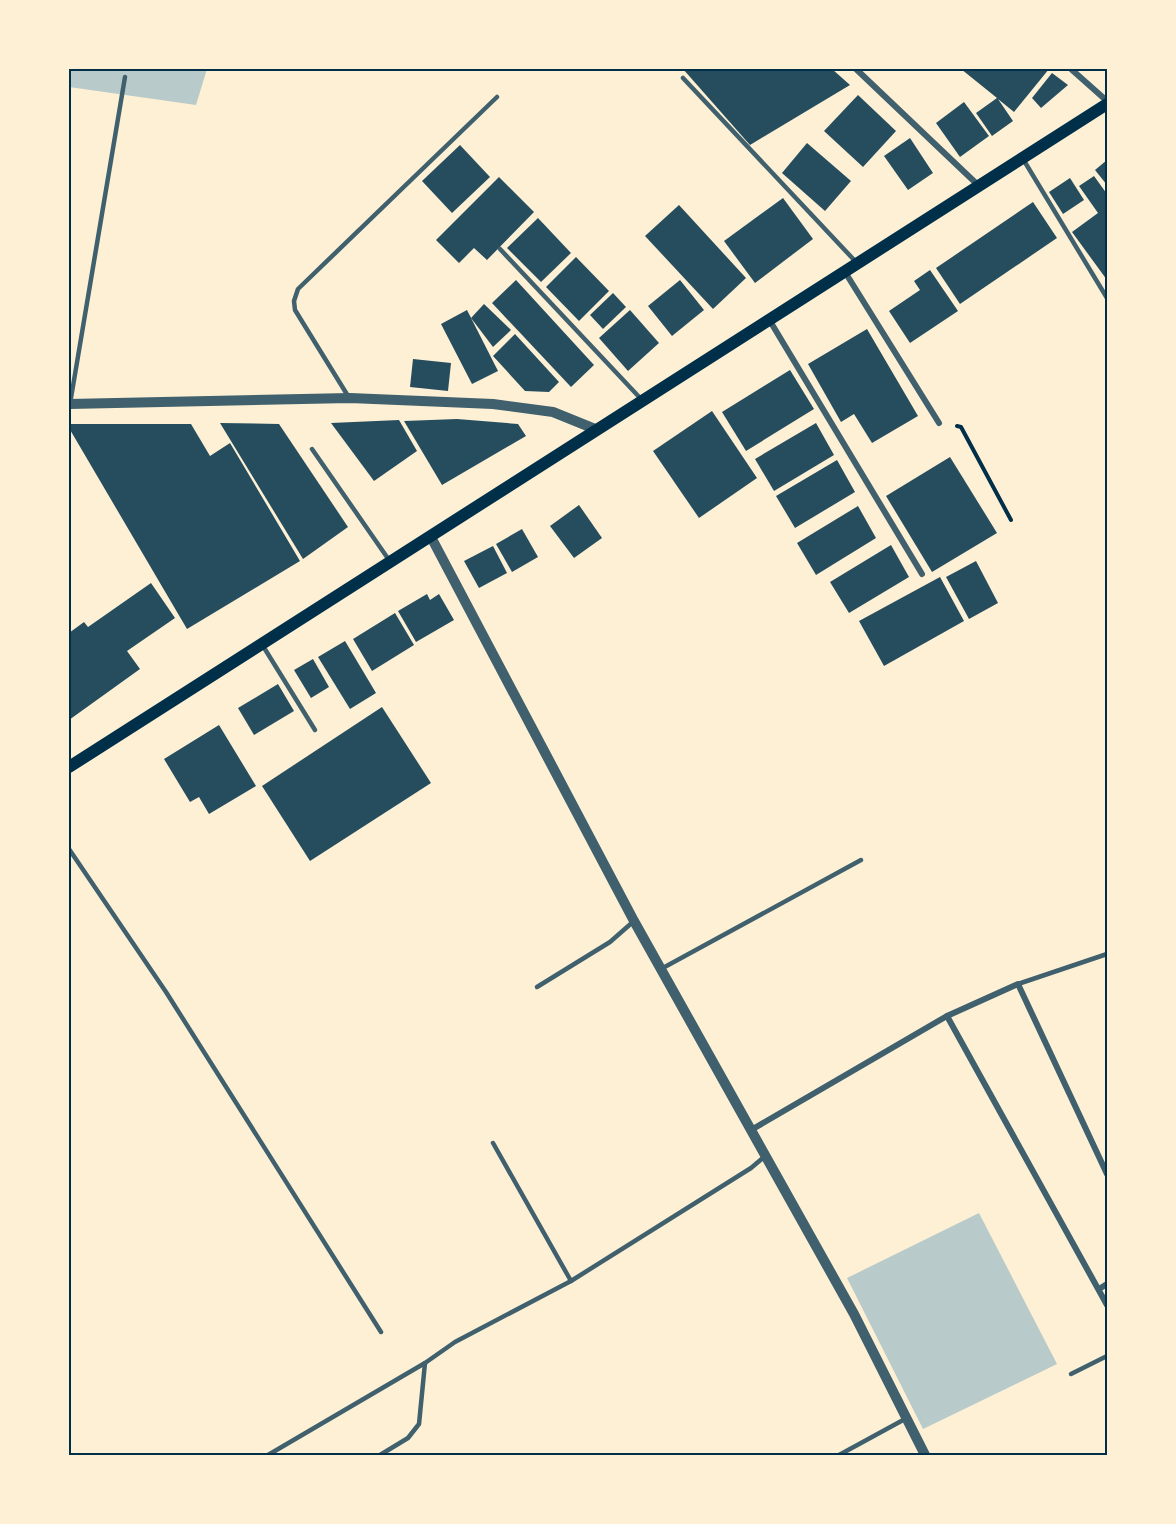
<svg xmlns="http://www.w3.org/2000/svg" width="1176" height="1524" font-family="'IBM Plex Sans',sans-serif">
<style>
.green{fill:#b9caca}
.building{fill:#264d5e}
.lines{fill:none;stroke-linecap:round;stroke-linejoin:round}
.path{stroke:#003049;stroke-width:4}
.service{stroke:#3f606c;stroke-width:4.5}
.minor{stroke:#3f606c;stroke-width:6}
.tertiary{stroke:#3f606c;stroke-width:10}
.secondary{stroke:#003049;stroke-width:12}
.neatline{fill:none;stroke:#003049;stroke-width:2}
</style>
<rect width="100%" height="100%" fill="#fdf0d5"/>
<g class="green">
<path d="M69 69H207L196 105 69 87Z"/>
<path d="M979 1213 1057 1364 923 1429 847 1278Z"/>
</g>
<g class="building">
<path d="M683 69H832L850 85 750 145Z"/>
<path d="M961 69H1049L1014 112 998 99 1013 121 992 136 976 113 997 98Z"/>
<path d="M1052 73 1068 85 1041 108 1032 98Z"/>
<path d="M858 95 896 131 863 167 824 131Z"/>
<path d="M964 102 989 136 960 157 936 123Z"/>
<path d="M910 138 933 173 908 190 884 156Z"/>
<path d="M807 143 851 181 825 211 782 173Z"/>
<path d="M460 145 490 177 452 213 422 181Z"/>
<path d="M1107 160V185L1095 170Z"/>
<path d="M1094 176 1107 194V280L1072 232 1098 213 1079 186Z"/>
<path d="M499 177 534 212 487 260 474 248 459 263 436 240Z"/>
<path d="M1070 178 1084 200 1063 214 1049 192Z"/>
<path d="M783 198 813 239 755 283 724 241Z"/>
<path d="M1033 202 1057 238 960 304 936 268Z"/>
<path d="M679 205 746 278 713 309 645 236Z"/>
<path d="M538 218 571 253 541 282 507 248Z"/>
<path d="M576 257 609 291 579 321 546 287Z"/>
<path d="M930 270 958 311 910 343 889 311 920 290 914 281Z"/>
<path d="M516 280 594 365 571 387 492 303Z"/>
<path d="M680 280 704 310 672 336 648 306Z"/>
<path d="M613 293 626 307 603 329 590 315Z"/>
<path d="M484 304 511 330 493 347 471 318Z"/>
<path d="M467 310 498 371 472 384 441 324Z"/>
<path d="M630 310 659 343 628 371 599 338Z"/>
<path d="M867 329 918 416 872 443 854 414 841 422 808 364Z"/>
<path d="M515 334 559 382 549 392 525 391 493 356Z"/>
<path d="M413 359 451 363 448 391 410 387Z"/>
<path d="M790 370 814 409 746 451 722 412Z"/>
<path d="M712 411 757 478 699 518 653 451Z"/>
<path d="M457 419 518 424 526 436 442 485 404 421Z"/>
<path d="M399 420 417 451 374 481 331 423Z"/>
<path d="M220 423 279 424 348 527 303 559Z"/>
<path d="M816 423 834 455 774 491 755 459Z"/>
<path d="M69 424H191L210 456 230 443 300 561 187 629 69 428Z"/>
<path d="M950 457 997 533 932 572 886 496Z"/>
<path d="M837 460 855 492 795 528 776 496Z"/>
<path d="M579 505 602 538 574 558 550 526Z"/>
<path d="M858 506 876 538 816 575 797 543Z"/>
<path d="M522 529 538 557 512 572 496 544Z"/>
<path d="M891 545 909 577 849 613 830 582Z"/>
<path d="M493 546 507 573 479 588 464 561Z"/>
<path d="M976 561 998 603 969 619 946 577Z"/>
<path d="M940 577 964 621 884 666 859 621Z"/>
<path d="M151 583 175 618 127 651 140 669 69 720V633L84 622 88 627Z"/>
<path d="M427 594 430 600 439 594 454 620 416 642 398 611Z"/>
<path d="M395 613 414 645 372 671 353 639Z"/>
<path d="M345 641 376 693 350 709 318 657Z"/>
<path d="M313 659 329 687 311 698 294 670Z"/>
<path d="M278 684 294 711 254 735 238 708Z"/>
<path d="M382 707 431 783 310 861 262 786Z"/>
<path d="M219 725 256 786 209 814 199 797 190 802 164 759Z"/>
</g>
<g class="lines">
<path class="path" d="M957 426 961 427 1011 520"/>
<g class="service">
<path d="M683 78 856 262"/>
<path d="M1023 159 1107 298"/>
<path d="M500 249 642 400"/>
<path d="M348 396 295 310 294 301 298 289 497 97"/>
<path d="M70 404 125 77"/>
<path d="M312 449 389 560"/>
<path d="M263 646 315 730"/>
<path d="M69 849 166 992 381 1332"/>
<path d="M661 969 861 860"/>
<path d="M1018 984 1107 954"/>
<path d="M537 987 610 942 634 921"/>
<path d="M493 1143 571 1281"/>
<path d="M1071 1374 1107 1356"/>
<path d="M268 1455 425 1363 455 1342 571 1281 751 1168 764 1157"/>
<path d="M380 1455 408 1438 419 1424 425 1363"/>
<path d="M839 1455 905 1419"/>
</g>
<g class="minor">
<path d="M856 69 979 186"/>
<path d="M1071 69 1107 101"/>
<path d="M845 272 939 423"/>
<path d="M770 321 922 574"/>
<path d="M947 1016 1107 1305"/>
<path d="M751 1130 947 1016 1018 984 1107 1174"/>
<path d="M1099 1289 1107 1284"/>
</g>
<g class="tertiary">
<path d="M69 404 350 398 493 404 553 412 595 429"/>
<path d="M431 537 634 921 854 1314 925 1455"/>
</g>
<path class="secondary" d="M69 767 1107 104"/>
</g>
<rect width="1176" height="1524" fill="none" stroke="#fdf0d5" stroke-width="141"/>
<rect x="70" y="70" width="1036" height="1384" class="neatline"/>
</svg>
